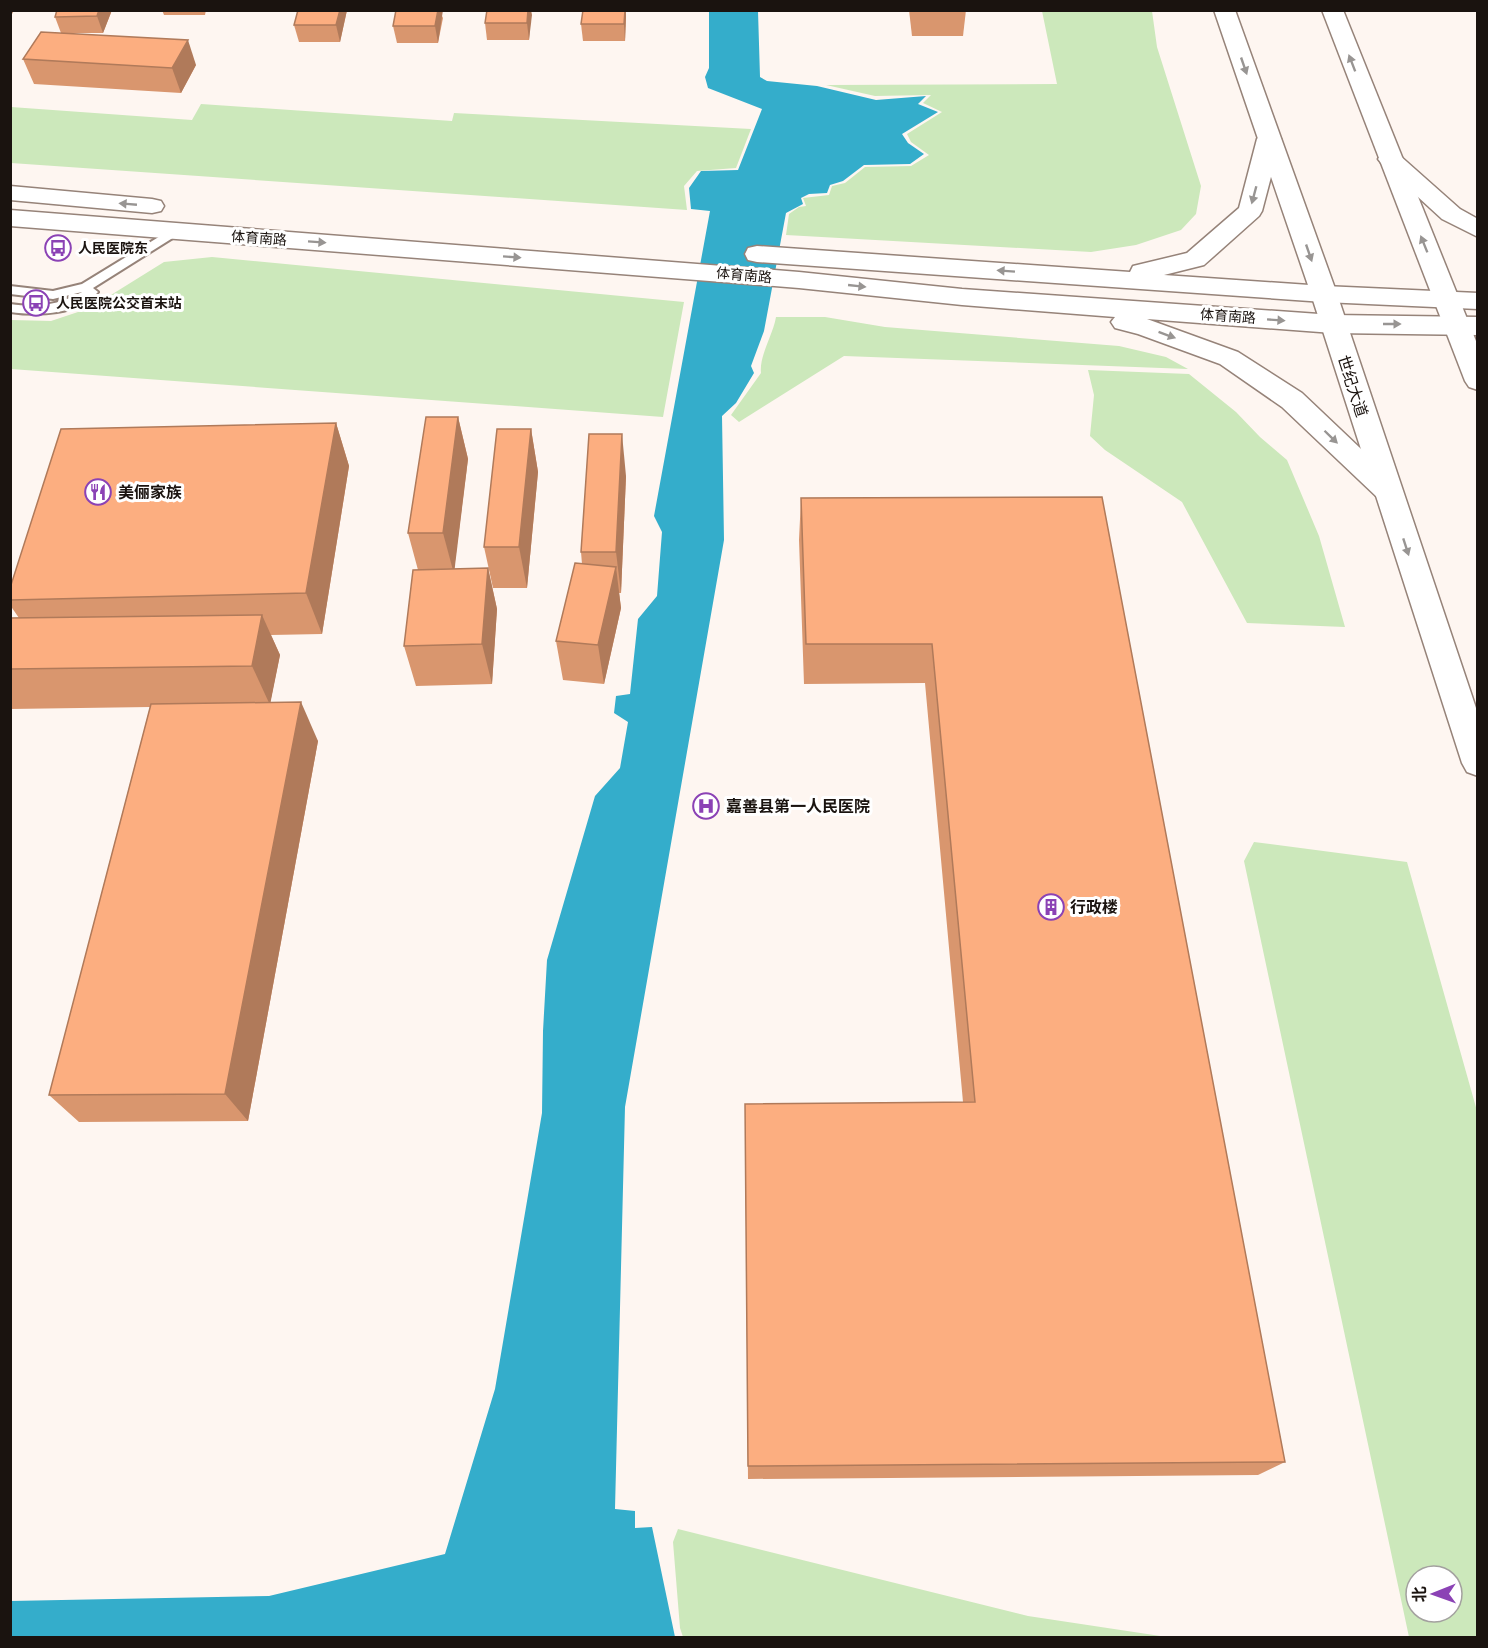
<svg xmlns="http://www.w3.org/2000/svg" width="1488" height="1648" font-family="'Archivo Narrow','Noto Sans SC',sans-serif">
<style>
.green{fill:#cce8bb;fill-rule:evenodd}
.water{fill:#34adcb}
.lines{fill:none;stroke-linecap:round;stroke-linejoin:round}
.service-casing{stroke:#968379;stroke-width:4}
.secondary-casing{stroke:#968379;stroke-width:3}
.primary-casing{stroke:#968379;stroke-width:3}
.service{fill:#fff;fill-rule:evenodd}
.secondary{fill:#fff;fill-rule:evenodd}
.primary{fill:#fff;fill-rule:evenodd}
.wall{fill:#d9966e}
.shaded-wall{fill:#b07a5a}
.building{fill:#fcae80;stroke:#b07a5a;stroke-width:1.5}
.oneway{fill:#989593}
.labels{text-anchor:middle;stroke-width:6;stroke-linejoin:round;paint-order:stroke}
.far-street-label{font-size:14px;fill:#1a130f;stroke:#fff}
.far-poi-label{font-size:14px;font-weight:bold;fill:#1a130f;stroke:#fff;text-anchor:start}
.street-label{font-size:16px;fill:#1a130f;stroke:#fff}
.poi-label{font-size:16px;font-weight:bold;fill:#1a130f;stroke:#fff;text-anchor:start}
</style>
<rect width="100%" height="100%" fill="#fef6f1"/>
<g class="green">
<path d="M1042 11H1152L1157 47 1201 186 1196 214 1181 230 1136 245 1091 252 786 235 789 214 799 207 806 206 803 198 829 195 832 186 845 183 865 167 911 166 929 155 911 142 907 134 942 112 923 103 931 95 875 96 826 85 1057 84Z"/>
<path d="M201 104 452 121 454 113 751 129 736 168 697 171 684 186 687 210 11 163V107L192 120Z"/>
<path d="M212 257 684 302 663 417 11 369V320L51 321 90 308 164 262Z"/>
<path d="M776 317H825L885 327 1119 346 1166 357 1188 369 844 356 739 422 731 415 761 373C759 356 773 335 776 317Z"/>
<path d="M1088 370 1189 374 1236 412 1260 437 1287 460 1319 536 1345 627 1247 623 1182 502 1105 450 1090 436 1094 395Z"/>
<path d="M1254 842 1407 862 1477 1111V1637H1409L1244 861ZM1416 1576H1452V1612H1416Z"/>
<path d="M678 1529 1028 1616 1167 1637H683L680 1628 673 1542Z"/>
</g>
<path class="water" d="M709 11H758L760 77 767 81 817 86 876 100 926 96 918 104 938 112 902 134 908 143 924 154 910 164 864 165 843 181 830 185 827 193 809 194 801 198 803 204 786 213 764 331 751 366 754 373 736 403 722 416 724 540 625 1107 615 1509 635 1511V1528L652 1527 675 1637H11L10 1601 269 1596 445 1554 495 1389 542 1113 543 1031 547 960 595 796 620 768 628 722 614 713 616 696 630 694 638 619 657 596 662 532 654 516 710 211 691 209 689 188 701 171 738 170 762 109 708 88 705 77 709 68Z"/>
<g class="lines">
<g class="service-casing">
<path id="service" d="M175 227 179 228V234L93 288 98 292C78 315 38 316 10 312V304C38 308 58 305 82 292L53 299 10 294V286L53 291 82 284Z"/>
</g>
<g class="secondary-casing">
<g id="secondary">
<path d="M1269 132 1277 134 1281 139 1262 211 1259 216 1204 265 1164 275 1324 286 1478 293V309L1324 302 757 262 748 260 745 254 748 248 757 246 1130 272 1133 266 1187 253 1239 208 1257 139 1261 134Z"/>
<path d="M1390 152 1398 154 1460 209 1478 219V237L1442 219 1382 164 1378 159 1382 154Z"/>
<path d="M10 186 152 199 161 201 164 206 161 211 152 213 10 200Z"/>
<path d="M10 210 799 272 962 289 1333 315 1478 317V335L1333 333 1147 319 1238 352 1302 393 1398 484 1402 491 1398 498 1388 501 1378 498 1282 407 1220 364 1138 334 1115 328 1111 322 1115 317 962 305 799 288 10 226Z"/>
</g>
</g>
<g class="primary-casing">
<g id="primary">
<path d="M1214 10H1235L1337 294 1478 714V776L1467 772 1462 763 1311 294Z"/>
<path d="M1322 10H1343L1478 346V390L1469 387 1465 381Z"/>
</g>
</g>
<use href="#service" class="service"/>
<use href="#secondary" class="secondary"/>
<use href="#primary" class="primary"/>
</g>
<g class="wall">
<path d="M112 10 103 33H65L196 65 181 93 34 84 23 59 61 33 55 17Z"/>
<path d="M162 10H206L205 15H164Z"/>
<path d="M298 10H347L340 42H299L294 25Z"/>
<path d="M531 10 529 40H487L485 23Z"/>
<path d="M909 10H966L963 36H912Z"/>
<path d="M442 16 443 18 438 43H397L393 26Z"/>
<path d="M626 16 625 41H583L581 24Z"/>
<path d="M458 417 468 459 454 569 488 568 497 609 492 684 416 686 404 646 418 570 408 533Z"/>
<path d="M336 423 349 466 322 634 271 635 280 655 270 703 318 741 248 1121 79 1122 49 1095 150 707 10 709V618H19L10 605V588Z"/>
<path d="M531 429 538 472 527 588H493L484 547Z"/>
<path d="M626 476 621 593H619L621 608 604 684 563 680 556 641 582 564 581 552Z"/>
<path d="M1102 497 1285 1462 1258 1475 748 1479 745 1104 963 1102 925 683 804 684 799 540 801 498Z"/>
</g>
<g class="shaded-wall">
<path d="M10 10H14L10 18Z"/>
<path d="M99 10H112L103 33 97 16Z"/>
<path d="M340 10H347L340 42 336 25Z"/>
<path d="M438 10H443L438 43 435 26Z"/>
<path d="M528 10H531L532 15 529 40 527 23Z"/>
<path d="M625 10H626V16L625 41 624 24Z"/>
<path d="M188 40 196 65 181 93 172 68Z"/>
<path d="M458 417 468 459 454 574 443 533Z"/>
<path d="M336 423 349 466 322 634 306 593Z"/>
<path d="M531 429 538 472 527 588 519 547Z"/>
<path d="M622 434 626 476 621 593 616 552Z"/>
<path d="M616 567 621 608 604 684 598 645Z"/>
<path d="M488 568 497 609 492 684 482 644Z"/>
<path d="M262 615 280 655 270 705 252 666Z"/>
<path d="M301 702 318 741 248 1121 225 1094Z"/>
</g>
<g class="building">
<path d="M57 10H99L97 16 55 17Z"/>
<path d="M298 10H340L336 25H294Z"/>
<path d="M396 10H438L435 26H393Z"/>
<path d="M487 10H528L527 23H485Z"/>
<path d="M583 10H625L624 24H581Z"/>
<rect x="915" y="10" width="51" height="1"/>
<path d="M41 32 188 40 172 68 23 59Z"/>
<path d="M426 417H458L443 533H408Z"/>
<path d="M336 423 306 593 10 600V588L61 429Z"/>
<path d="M497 429H531L519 547H484Z"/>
<path d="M589 434H622L616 552H581Z"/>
<path d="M1102 497 1285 1462 748 1466 745 1104 975 1102 932 644H806L801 498Z"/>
<path d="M575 563 616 567 598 645 556 641Z"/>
<path d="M488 568 482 644 404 646 413 570Z"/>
<path d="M262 615 252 666 10 669V618Z"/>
<path d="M301 702 225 1094 49 1095 151 704Z"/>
</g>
<defs><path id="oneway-solid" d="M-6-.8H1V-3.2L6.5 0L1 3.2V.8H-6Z" transform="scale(1.5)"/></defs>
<g class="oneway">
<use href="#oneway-solid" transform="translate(1352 63) rotate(-111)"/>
<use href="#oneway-solid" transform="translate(1244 66) rotate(71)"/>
<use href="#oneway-solid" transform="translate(1254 195) rotate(105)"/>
<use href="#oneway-solid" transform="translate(128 204) rotate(-175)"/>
<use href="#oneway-solid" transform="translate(317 242) rotate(4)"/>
<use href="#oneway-solid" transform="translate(1424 244) rotate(-112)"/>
<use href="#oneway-solid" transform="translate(1309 253) rotate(71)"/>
<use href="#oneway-solid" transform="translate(512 257) rotate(4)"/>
<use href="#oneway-solid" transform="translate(1006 271) rotate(-176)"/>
<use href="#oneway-solid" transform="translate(857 286) rotate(6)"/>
<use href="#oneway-solid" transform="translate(1276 320) rotate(4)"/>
<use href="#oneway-solid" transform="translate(1392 324)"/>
<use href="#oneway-solid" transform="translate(1167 335) rotate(20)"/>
<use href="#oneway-solid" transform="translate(1331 437) rotate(44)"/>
<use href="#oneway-solid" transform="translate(1406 547) rotate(72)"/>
</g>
<defs>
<g id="bus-ring" transform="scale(1.35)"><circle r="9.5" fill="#fff" stroke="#8b42b5" stroke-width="1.5"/><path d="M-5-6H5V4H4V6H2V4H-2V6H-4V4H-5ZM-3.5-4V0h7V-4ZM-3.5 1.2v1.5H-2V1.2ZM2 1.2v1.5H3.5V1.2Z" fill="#8b42b5"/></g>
<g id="restaurant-ring" transform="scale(1.35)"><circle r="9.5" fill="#fff" stroke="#8b42b5" stroke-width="1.5"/><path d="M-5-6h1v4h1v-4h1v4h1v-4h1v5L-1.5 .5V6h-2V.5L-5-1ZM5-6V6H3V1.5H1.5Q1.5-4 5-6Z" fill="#8b42b5"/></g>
<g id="hospital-ring" transform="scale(1.35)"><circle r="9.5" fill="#fff" stroke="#8b42b5" stroke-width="1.5"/><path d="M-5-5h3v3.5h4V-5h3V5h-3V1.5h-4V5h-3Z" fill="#8b42b5"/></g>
<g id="building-ring" transform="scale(1.35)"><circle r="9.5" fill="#fff" stroke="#8b42b5" stroke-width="1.5"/><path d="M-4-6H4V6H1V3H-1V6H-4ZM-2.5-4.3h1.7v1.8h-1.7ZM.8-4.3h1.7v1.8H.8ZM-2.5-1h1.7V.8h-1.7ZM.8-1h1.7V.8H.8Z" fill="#8b42b5"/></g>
</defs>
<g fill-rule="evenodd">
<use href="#bus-ring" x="58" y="248"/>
<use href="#bus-ring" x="36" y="303"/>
<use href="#restaurant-ring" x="98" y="492"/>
<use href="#hospital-ring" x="706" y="806"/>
<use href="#building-ring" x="1051" y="907"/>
</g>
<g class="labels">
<g class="far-street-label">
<text transform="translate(259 238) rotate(4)" y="5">体育南路</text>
<text transform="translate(744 275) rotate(5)" y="5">体育南路</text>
<text transform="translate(1228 316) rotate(4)" y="5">体育南路</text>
</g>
<g class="far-poi-label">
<text x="78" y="253">人民医院东</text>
<text x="56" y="308">人民医院公交首末站</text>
</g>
<g class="street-label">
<text transform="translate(1353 386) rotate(72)" y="6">世纪大道</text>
</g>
<g class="poi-label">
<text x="118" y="498">美俪家族</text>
<text x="726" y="812">嘉善县第一人民医院</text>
<text x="1070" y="913">行政楼</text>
</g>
</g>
<rect width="1488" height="1648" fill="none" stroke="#1a130f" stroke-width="24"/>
<g transform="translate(1434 1594) rotate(269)"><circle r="28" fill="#ffffff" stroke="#a3a19f" stroke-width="1.5"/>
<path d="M0-4.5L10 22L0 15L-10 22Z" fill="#8b42b5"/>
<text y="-9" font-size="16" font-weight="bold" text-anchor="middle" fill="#1a130f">北</text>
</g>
</svg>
